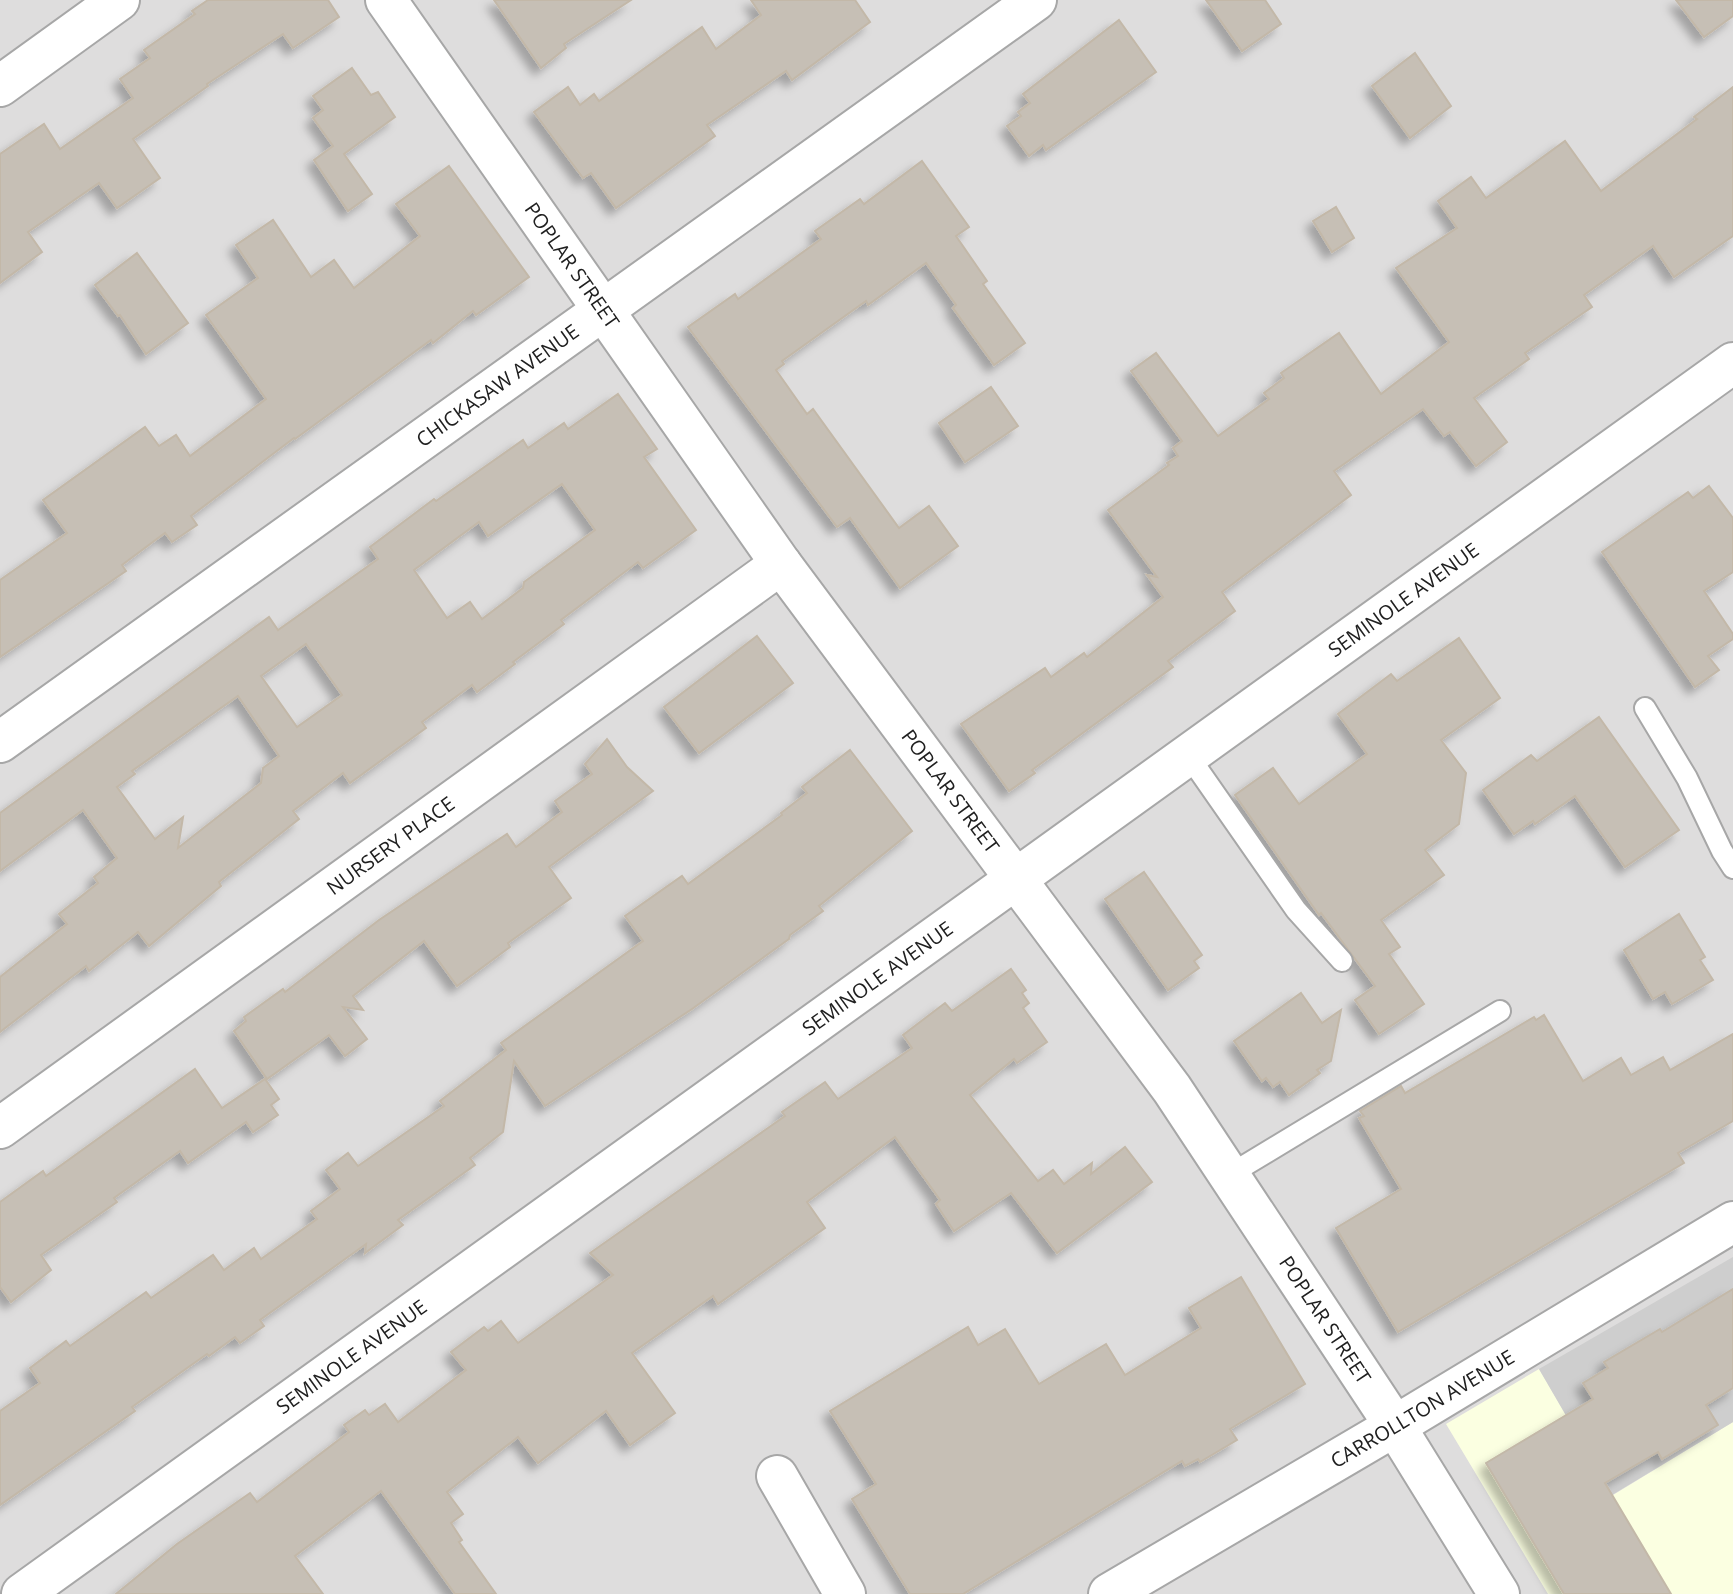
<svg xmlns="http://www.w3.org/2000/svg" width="1733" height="1594" font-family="'Open Sans',sans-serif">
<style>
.residential{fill:#dedddd}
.education{fill:#fbffe1}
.religious{fill:#cecece}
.building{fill:#c6bfb5;stroke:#c3b8a8;stroke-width:2;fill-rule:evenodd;filter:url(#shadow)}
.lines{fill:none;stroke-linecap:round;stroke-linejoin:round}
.lane-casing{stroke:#a7a7a7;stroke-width:24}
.street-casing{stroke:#a7a7a7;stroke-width:44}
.lane{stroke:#fff;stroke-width:20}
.street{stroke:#fff;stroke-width:40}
.labels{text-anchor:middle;stroke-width:7;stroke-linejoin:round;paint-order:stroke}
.street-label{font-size:20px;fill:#202020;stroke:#fff}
</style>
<defs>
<filter id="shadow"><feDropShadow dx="-7" dy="7" stdDeviation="4" flood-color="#0004"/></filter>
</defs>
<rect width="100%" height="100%" fill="#f1efe6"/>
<rect class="residential" x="0" y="0" width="1733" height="1594"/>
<path class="education" d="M1539 1369 1613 1495 1733 1422V1594H1548L1446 1424Z"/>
<path class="religious" d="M1733 1257V1422L1612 1495 1539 1369Z"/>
<g class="building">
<path d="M208 0H328L339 17 293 48 283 34 207 84 208 86 133 139 160 178 117 208 99 183 28 232 42 252 0 283V154L44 124 60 149 133 98 120 79 150 58 144 50 195 14 192 11Z"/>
<path d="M494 0H631L564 44 566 48 541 68Z"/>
<path d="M751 0H855L870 22 792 80 786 71 707 125 715 136 616 208 591 173 583 178 534 112 568 87 580 105 594 94 599 101 702 27 716 49 761 15Z"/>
<path d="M1206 0H1265L1281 24 1242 51Z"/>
<path d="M1676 0H1733V16L1704 37Z"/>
<path d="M1119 20 1156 72 1046 150 1043 145 1029 156 1007 126 1021 116 1018 112 1030 103 1023 94Z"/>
<path d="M1415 53 1451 106 1410 138 1372 86Z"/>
<path d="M352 68 371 95 378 92 395 117 344 154 372 194 348 211 314 160 333 146 313 118 323 110 313 96Z"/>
<path d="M1733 87V236L1674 277 1653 246 1584 295 1592 307 1525 353 1529 359 1474 398 1507 442 1476 466 1450 432 1444 436 1423 409 1334 471 1351 495 1222 592 1235 611 1168 661 1173 667 1032 770 1035 773 1009 791 961 724 1045 668 1051 677 1084 653 1087 657 1163 597 1147 575 1157 577 1108 510 1169 465 1167 463 1178 456 1173 448 1182 441 1131 371 1156 353 1218 436 1269 399 1264 393 1284 378 1281 373 1339 333 1381 394 1449 342 1396 268 1457 228 1438 201 1471 177 1486 198 1565 141 1601 191 1697 119 1694 117Z"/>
<path d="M922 161 969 227 956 236 987 281 983 284 1025 343 994 365 953 308 956 305 926 263 868 305 866 301 782 361 784 364 776 370 807 414 813 409 899 528 929 506 958 546 900 588 850 518 837 527 688 327 735 294 738 299 821 239 815 231 860 199 864 204Z"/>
<path d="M449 166 529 277 476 315 473 311 433 343 431 340 295 439 294 438 191 516 197 525 172 542 165 533 122 565 126 571 0 657V580L67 533 43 500 145 427 159 446 176 435 190 456 266 399 206 315 258 278 236 245 273 220 311 277 334 260 354 288 420 236 396 204Z"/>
<path d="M1336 207 1354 238 1332 252 1313 221Z"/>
<path d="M137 253 188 323 146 354 120 315 118 316 95 285Z"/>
<path d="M991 387 1018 426 965 462 939 423Z"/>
<path d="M618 394 657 449 644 457 696 530 643 568 638 562 561 620 564 624 513 662 515 664 477 692 472 685 422 722 426 728 350 783 343 773 293 811 299 819 219 882 221 886 149 946 138 932 89 971 86 966 0 1032V977L67 924 59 914 98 883 94 877 117 858 83 810 0 871V813L269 617 278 630 378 559 370 547 434 499 436 501 523 440 528 448 564 423 568 429ZM562 484 595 530 524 582 523 588 482 619 470 602 447 618 414 570 479 522 488 536ZM306 644 342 695 297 727 261 676ZM238 696 279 756 263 768 261 783 178 848 183 817 155 839 117 787 135 774 132 771Z"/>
<path d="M1709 486 1733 518V572L1704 591 1733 634V639L1708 656 1719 670 1695 687 1602 552 1688 492 1693 498Z"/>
<path d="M757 636 793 683 699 753 664 707Z"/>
<path d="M1459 638 1500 698 1441 740 1466 773 1459 824 1425 850 1444 875 1381 920 1400 947 1389 954 1424 1004 1379 1034 1355 1000 1375 986 1321 913 1319 915 1235 795 1273 768 1299 804 1367 754 1338 714 1391 674 1397 681Z"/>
<path d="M1599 717 1679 830 1625 867 1575 796 1535 824 1533 821 1514 834 1483 790 1531 755 1537 761Z"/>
<path d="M607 739 627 767 653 791 549 867 571 898 508 943 510 947 457 986 424 941 353 996 363 1010 343 1007 367 1039 345 1056 329 1035 267 1079 234 1031 246 1021 244 1017 283 989 285 992 379 920 507 834 516 847 562 812 555 801 592 774 585 764Z"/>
<path d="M850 750 912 831 819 906 823 911 790 935 789 939 692 1009 545 1106 514 1061 503 1132 470 1158 475 1165 398 1220 403 1225 365 1253 366 1244 260 1320 264 1326 240 1343 235 1337 209 1356 207 1354 132 1407 135 1411 0 1505V1411L40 1383 30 1368 66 1341 70 1346 146 1292 151 1298 213 1255 224 1270 254 1248 261 1259 317 1219 311 1211 340 1189 326 1170 348 1153 358 1166 444 1106 440 1101 506 1050 501 1043 643 941 625 916 682 876 688 884 782 815 781 813 807 793 802 787Z"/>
<path d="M1144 872 1202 955 1194 961 1199 968 1168 990 1105 899Z"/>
<path d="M1679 914 1705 957 1700 960 1713 980 1672 1004 1665 992 1653 999 1624 950Z"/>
<path d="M1011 969 1026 990 1022 993 1029 1003 1023 1008 1047 1042 1017 1063 1014 1059 970 1095 1038 1181 1053 1170 1064 1184 1092 1163 1091 1174 1125 1147 1152 1182 1057 1253 1011 1193 954 1231 936 1204 940 1200 895 1137 807 1202 825 1228 718 1304 713 1296 632 1353 675 1413 630 1445 606 1411 538 1463 518 1437 447 1492 463 1514 451 1523 462 1540 459 1542 496 1594H455L381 1491 295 1556 323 1594H116L177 1544 250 1493 257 1502 349 1432 344 1425 365 1410 369 1415 385 1404 398 1422 466 1370 451 1352 484 1327 488 1331 501 1321 518 1343 613 1275 590 1253 785 1116 782 1112 825 1082 838 1099 912 1048 903 1035 945 1003 952 1011Z"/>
<path d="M1301 993 1322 1023 1341 1010 1331 1061 1317 1070 1320 1073 1289 1095 1280 1082 1273 1087 1266 1078 1262 1081 1234 1041Z"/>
<path d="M1544 1015 1583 1081 1621 1058 1631 1075 1663 1057 1670 1070 1733 1034V1121L1678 1153 1684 1163 1398 1332 1336 1228 1401 1189 1359 1118 1364 1116 1360 1111 1401 1086 1405 1093 1534 1017 1536 1020Z"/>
<path d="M195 1069 222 1108 265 1079 279 1099 271 1105 278 1115 253 1132 246 1122 188 1163 180 1151 114 1198 117 1202 41 1255 51 1270 11 1302 0 1287V1202L43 1171 46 1176Z"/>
<path d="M1241 1277 1305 1384 1230 1429 1237 1440 1200 1462 1198 1459 1185 1466 1182 1461 963 1594H910L852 1499 876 1484 830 1411 968 1327 978 1345 1005 1329 1039 1384 1106 1344 1125 1375 1201 1328 1189 1308Z"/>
<path d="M1733 1289V1388L1706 1405 1718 1425 1662 1459 1658 1452 1605 1483 1671 1594H1564L1486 1463 1593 1399 1583 1383 1608 1368 1604 1362 1660 1329 1662 1332Z"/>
</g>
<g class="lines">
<g class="lane-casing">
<g id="lane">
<path d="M1645 708 1687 778 1722 851 1733 868"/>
<path d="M1188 755 1296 910 1342 961"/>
<path d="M1229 1175 1500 1011"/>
</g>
</g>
<g class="street-casing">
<g id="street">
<path id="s1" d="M386 0 781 564 1172 1089 1395 1426 1499 1594"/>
<path d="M0 86 119 0"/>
<path id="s2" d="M0 742 1036 0"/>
<path id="s3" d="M0 1128 781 564"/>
<path d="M777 1476 845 1594"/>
<path id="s4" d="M22 1594 1733 363"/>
<path id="s5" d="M1109 1594 1395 1426 1733 1222"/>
</g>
</g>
<use href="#lane" class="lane"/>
<use href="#street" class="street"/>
</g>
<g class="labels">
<g class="street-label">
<text dy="7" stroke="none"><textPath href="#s1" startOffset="324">POPLAR STREET</textPath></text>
<text dy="7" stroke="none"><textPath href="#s2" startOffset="612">CHICKASAW AVENUE</textPath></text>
<text dy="7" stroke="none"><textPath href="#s4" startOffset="1702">SEMINOLE AVENUE</textPath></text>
<text dy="7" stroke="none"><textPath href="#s1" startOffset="972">POPLAR STREET</textPath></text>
<text dy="7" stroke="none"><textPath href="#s3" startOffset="482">NURSERY PLACE</textPath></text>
<text dy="7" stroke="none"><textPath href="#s4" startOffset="1054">SEMINOLE AVENUE</textPath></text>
<text dy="7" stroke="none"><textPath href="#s1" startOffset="1620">POPLAR STREET</textPath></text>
<text dy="7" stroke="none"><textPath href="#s4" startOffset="406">SEMINOLE AVENUE</textPath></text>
<text dy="7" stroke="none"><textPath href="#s5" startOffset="364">CARROLLTON AVENUE</textPath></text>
</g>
</g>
</svg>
